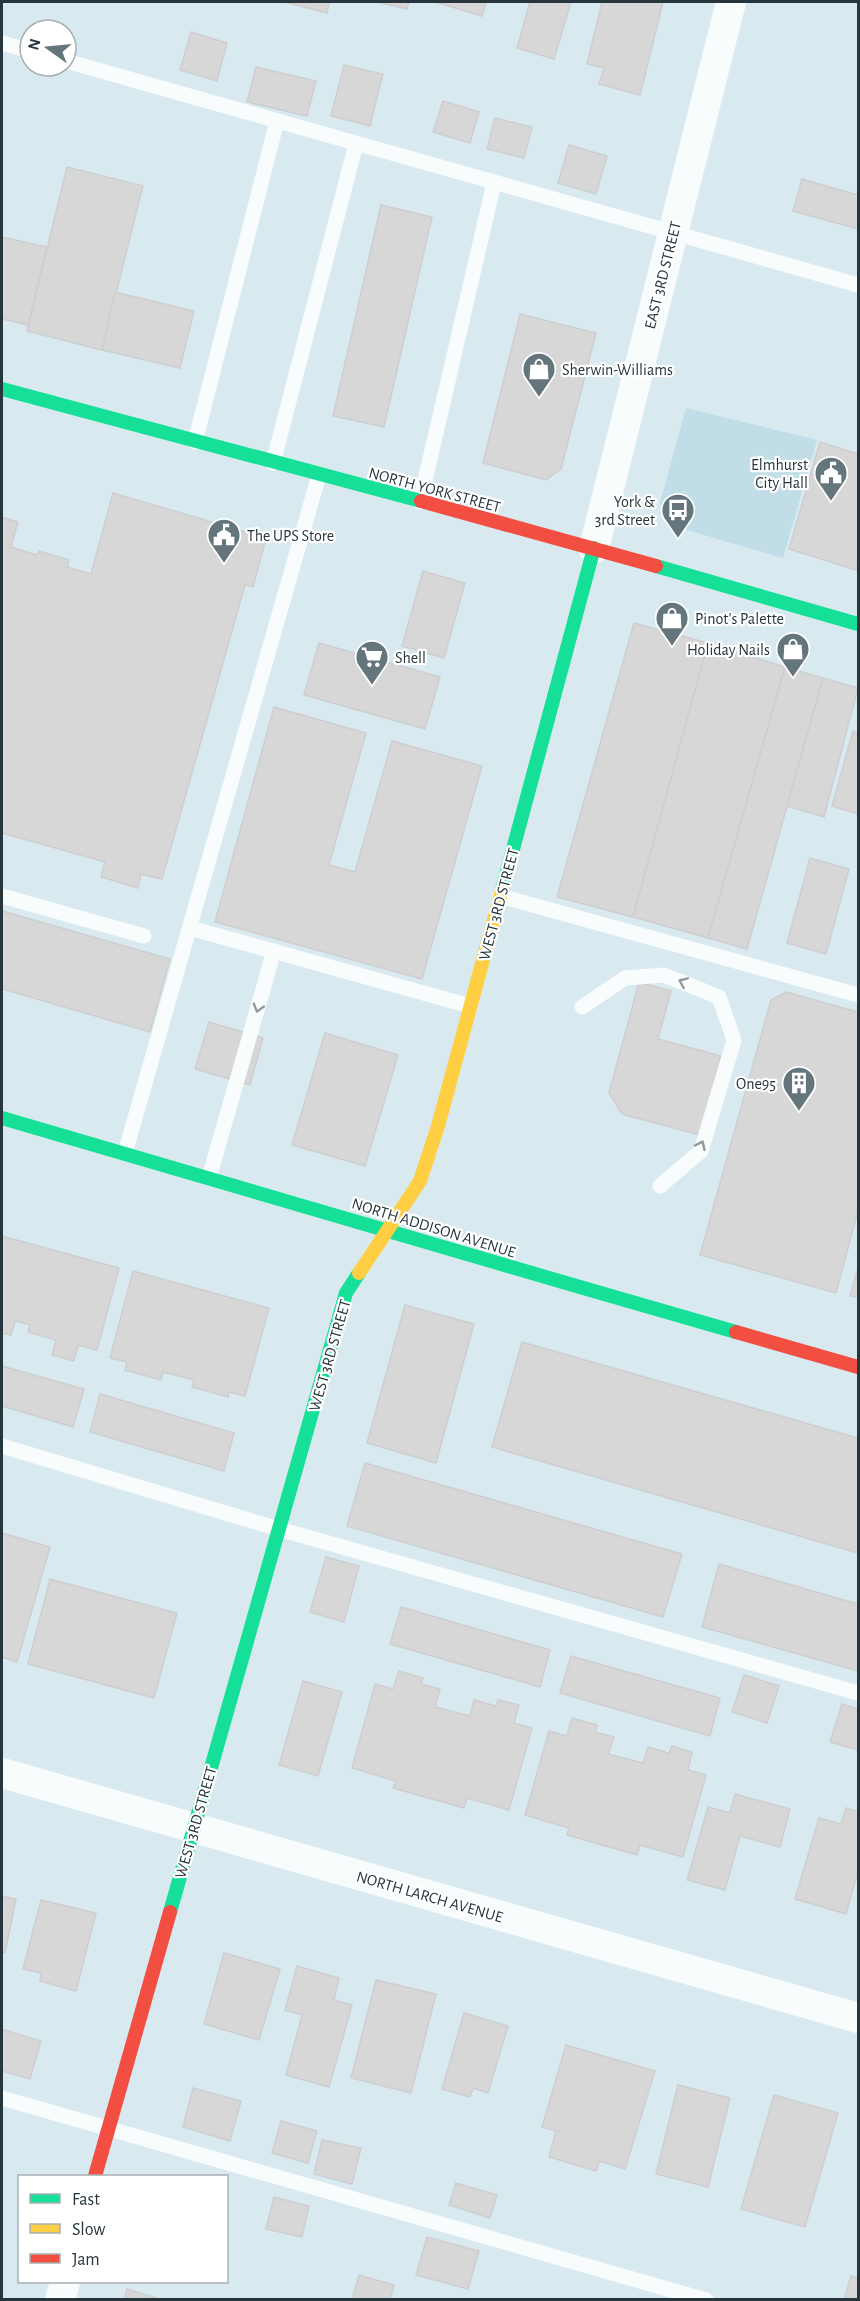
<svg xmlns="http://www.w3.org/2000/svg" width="860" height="2301" font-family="'Alegreya Sans',sans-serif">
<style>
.green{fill:#c0dde8}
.building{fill:#d7d7d8;stroke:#ceced0;stroke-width:1.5}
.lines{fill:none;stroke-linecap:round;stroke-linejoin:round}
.lane{stroke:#f9fcfd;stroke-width:15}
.street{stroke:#f9fcfd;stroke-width:30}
.fast{stroke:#16e098;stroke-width:14}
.slow{stroke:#ffcf43;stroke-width:14}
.jam{stroke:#f24e42;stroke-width:14}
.oneway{stroke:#90999c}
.labels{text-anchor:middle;stroke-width:4.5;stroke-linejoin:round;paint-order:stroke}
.street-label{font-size:16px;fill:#26363c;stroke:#fff}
.poi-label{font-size:16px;fill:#26363c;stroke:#fff;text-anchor:start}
</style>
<rect width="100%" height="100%" fill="#d8eaf0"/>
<path class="green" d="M686 408 817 440 783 558 670 525 660 503Z"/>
<g class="building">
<path d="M284 2H329L327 13Z"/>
<path d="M377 2H409L407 9Z"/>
<path d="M435 2H486L482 16Z"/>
<path d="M530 2H571L554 59 517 48Z"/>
<path d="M602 2H663L640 95 599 84 604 68 587 64Z"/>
<path d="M191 32 227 43 217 81 180 70Z"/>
<path d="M344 65 383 74 370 126 331 116Z"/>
<path d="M256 67 316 81 307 116 247 102Z"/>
<path d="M443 101 479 112 470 143 433 132Z"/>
<path d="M495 118 532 127 524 158 487 149Z"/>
<path d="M569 145 607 156 596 194 558 183Z"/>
<path d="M67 167 143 186 102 350 27 331Z"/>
<path d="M802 179 858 195V229L793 211Z"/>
<path d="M381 205 432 217 384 427 333 416Z"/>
<path d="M2 237 47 247 28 325 2 319Z"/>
<path d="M115 292 194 311 180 368 102 350Z"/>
<path d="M520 314 596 333 561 469 546 480 483 463Z"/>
<path d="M820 442 858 454V560L856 570 789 549Z"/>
<path d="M113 493 266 538 253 587 245 585 162 879 141 874 138 888 101 877 105 862 2 833V517L18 522 11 547 37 555 39 551 69 560 67 567 91 574Z"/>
<path d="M423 571 465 583 444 658 402 646Z"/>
<path d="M634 623 708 643 633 917 557 897Z"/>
<path d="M319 643 440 677 425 729 304 695Z"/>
<path d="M708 643 785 667 708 938 633 917Z"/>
<path d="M785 667 823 678 747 949 708 938Z"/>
<path d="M823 678 858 688 824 817 787 806Z"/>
<path d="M274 707 366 733 329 865 355 872 392 741 482 766 422 979 215 922Z"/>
<path d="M853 731 858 733V814L832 806Z"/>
<path d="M810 858 849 869 826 954 787 943Z"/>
<path d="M2 911 170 959 150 1032 2 989Z"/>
<path d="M639 982 671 991 658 1039 721 1056 700 1135 622 1114 609 1093Z"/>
<path d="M786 992 858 1012V1211L836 1293 700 1255 771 1000Z"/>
<path d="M209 1022 263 1038 250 1085 195 1069Z"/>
<path d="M325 1033 398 1055 365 1166 292 1145Z"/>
<path d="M2 1236 119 1268 97 1350 78 1345 74 1361 52 1355 56 1340 28 1332 30 1325 15 1321 11 1335 2 1333Z"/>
<path d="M858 1268V1297L850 1296Z"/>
<path d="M133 1271 269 1308 245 1396 229 1392 228 1397 192 1387 194 1380 163 1372 161 1380 125 1370 127 1362 110 1358Z"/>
<path d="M405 1305 474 1324 436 1463 367 1443Z"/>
<path d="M522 1342 858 1438V1553L492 1447Z"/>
<path d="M2 1366 84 1389 73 1427 2 1406Z"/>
<path d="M100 1394 234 1433 224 1471 90 1432Z"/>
<path d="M365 1463 682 1554 663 1617 347 1526Z"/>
<path d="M2 1533 50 1547 17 1662 2 1657Z"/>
<path d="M326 1557 359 1566 344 1622 310 1612Z"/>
<path d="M719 1564 858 1604V1671L702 1627Z"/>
<path d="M50 1579 177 1613 154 1698 28 1664Z"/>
<path d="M401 1607 550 1650 540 1687 390 1644Z"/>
<path d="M571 1656 720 1698 710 1736 560 1693Z"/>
<path d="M399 1671 423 1678 421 1684 440 1689 435 1707 470 1716 474 1700 496 1706 498 1700 519 1705 514 1723 532 1728 509 1810 467 1798 464 1808 393 1788 396 1781 352 1768 375 1684 393 1689Z"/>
<path d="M744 1675 779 1686 767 1723 732 1712Z"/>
<path d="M303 1681 342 1692 318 1776 279 1765Z"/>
<path d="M842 1704 858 1709V1750L830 1742Z"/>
<path d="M572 1718 597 1725 595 1732 614 1737 608 1754 643 1763 648 1747 669 1753 672 1746 692 1752 688 1770 706 1775 683 1857 640 1845 637 1855 567 1835 569 1828 525 1815 549 1731 567 1736Z"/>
<path d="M735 1794 790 1809 780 1847 740 1836 725 1890 687 1880 708 1807 730 1813Z"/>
<path d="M846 1808 858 1812V1871L846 1914 795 1899 819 1818 841 1824Z"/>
<path d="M2 1896 16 1899 5 1953 2 1952Z"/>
<path d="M41 1900 96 1913 76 1991 40 1981 41 1973 23 1969Z"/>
<path d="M224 1953 280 1969 259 2040 204 2024Z"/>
<path d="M297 1966 339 1978 334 2000 352 2005 329 2087 286 2075 302 2015 285 2010Z"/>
<path d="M376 1980 436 1994 411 2093 351 2078Z"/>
<path d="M464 2013 508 2026 488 2093 473 2088 470 2097 442 2089Z"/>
<path d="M2 2029 41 2041 30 2079 2 2071Z"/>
<path d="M566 2045 655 2071 625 2169 599 2161 596 2171 549 2157 556 2131 542 2127Z"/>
<path d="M678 2085 730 2098 708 2187 656 2174Z"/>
<path d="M193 2088 241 2101 230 2141 183 2127Z"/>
<path d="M774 2095 838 2113 805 2227 741 2209Z"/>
<path d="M281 2121 317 2131 308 2163 272 2153Z"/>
<path d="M322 2140 361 2148 352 2184 314 2174Z"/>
<path d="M456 2183 497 2195 490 2218 449 2205Z"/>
<path d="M274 2197 309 2206 302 2237 266 2229Z"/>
<path d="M427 2237 479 2251 468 2289 416 2275Z"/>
<path d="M359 2275 394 2285 390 2300H352Z"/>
<path d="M851 2276 858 2278V2300H844Z"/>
<path d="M127 2289 163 2300H124Z"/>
</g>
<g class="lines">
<g class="lane">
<path d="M2 43 30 51"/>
<path d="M66 61 858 285"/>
<path d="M195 442 277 121"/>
<path d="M273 463 356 144"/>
<path d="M420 502 494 183"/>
<path d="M2 896 144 936"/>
<path d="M500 896 858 995"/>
<path d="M190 928 470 1006"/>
<path d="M582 1007 625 978 664 975 719 997 734 1040 701 1151 660 1186"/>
<path d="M125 1153 319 475"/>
<path d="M209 1178 274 951"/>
<path d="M2 1446 279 1529 858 1693"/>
<path d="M2 2098 706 2300"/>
</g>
<g class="street">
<path d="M594 548 731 2"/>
<path d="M2 1773 858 2018"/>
<path d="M60 2300 65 2282"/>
</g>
<g class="fast">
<path d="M2 389 421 501"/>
<path d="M656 566 858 624"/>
<path d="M502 890 594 548"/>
<path d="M2 1118C247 1189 491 1262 736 1332"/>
<path d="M170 1912 346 1293 359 1273"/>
</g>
<path class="slow" d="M359 1273 420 1181 438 1126 502 890"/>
<g class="jam">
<path d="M421 501 656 566"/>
<path d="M736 1332 858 1367"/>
<path d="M95 2176 170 1912"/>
</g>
</g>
<defs><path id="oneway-chevron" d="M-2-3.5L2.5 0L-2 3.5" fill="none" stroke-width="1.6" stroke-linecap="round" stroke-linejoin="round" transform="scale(1.5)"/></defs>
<g class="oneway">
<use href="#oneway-chevron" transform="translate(683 982) rotate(-157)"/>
<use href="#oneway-chevron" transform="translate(258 1008) rotate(106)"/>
<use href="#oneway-chevron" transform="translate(701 1145) rotate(-65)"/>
</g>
<defs>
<g id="shop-pin" transform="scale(1.725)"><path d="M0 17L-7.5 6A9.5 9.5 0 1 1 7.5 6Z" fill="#64757b" stroke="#fff"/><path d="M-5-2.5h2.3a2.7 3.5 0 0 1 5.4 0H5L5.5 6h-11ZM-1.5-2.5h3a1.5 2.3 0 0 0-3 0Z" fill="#fff"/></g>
<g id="civic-pin" transform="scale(1.725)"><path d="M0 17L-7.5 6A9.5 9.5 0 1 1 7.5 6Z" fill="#64757b" stroke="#fff"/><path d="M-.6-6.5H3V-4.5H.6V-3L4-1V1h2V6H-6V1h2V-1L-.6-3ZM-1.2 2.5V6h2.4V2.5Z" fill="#fff"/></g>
<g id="bus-pin" transform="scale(1.725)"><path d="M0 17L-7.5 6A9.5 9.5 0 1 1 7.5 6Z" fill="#64757b" stroke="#fff"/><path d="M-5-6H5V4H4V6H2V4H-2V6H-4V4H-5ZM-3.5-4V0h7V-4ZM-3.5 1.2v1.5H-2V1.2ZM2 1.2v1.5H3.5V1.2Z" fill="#fff"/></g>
<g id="supermarket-pin" transform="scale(1.725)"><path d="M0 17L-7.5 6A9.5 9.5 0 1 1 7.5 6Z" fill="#64757b" stroke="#fff"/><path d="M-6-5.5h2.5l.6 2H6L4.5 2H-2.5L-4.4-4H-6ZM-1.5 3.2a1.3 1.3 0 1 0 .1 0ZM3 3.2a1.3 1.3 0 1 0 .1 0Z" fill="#fff"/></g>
<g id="building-pin" transform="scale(1.725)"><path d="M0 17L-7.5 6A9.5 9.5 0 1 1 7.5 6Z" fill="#64757b" stroke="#fff"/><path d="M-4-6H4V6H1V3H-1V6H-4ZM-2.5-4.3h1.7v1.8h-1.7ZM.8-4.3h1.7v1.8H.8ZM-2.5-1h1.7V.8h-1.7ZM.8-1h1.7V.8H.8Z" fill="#fff"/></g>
</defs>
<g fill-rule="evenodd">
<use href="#shop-pin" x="539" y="369"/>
<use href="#civic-pin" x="831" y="473"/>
<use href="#bus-pin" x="678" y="510"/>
<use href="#civic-pin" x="224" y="535"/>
<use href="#shop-pin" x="672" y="618"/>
<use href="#shop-pin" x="793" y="649"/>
<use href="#supermarket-pin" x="372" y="657"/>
<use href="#building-pin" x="799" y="1083"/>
</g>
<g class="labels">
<g class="street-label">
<text transform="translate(662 275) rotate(-76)" y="6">EAST 3RD STREET</text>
<text transform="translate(435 489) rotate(15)" y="6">NORTH YORK STREET</text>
<text transform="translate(498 904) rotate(-75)" y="6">WEST 3RD STREET</text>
<text transform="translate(434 1227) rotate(17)" y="6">NORTH ADDISON AVENUE</text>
<text transform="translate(329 1355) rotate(-74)" y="6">WEST 3RD STREET</text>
<text transform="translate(195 1822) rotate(-74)" y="6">WEST 3RD STREET</text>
<text transform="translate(430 1896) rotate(16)" y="6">NORTH LARCH AVENUE</text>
</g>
<g class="poi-label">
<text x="562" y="375">Sherwin-Williams</text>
<text x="808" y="470" text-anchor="end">Elmhurst<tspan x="808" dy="18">City Hall</tspan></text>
<text x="655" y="507" text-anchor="end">York &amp;<tspan x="655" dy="18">3rd Street</tspan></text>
<text x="247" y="541">The UPS Store</text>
<text x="695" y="624">Pinot's Palette</text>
<text x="770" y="655" text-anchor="end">Holiday Nails</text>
<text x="395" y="663">Shell</text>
<text x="776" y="1089" text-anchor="end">One95</text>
</g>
</g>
<rect width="860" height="2301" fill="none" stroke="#26363c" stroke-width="6"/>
<rect x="18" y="2175" width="210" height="108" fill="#ffffff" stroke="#a8afb1" stroke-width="1.5"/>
<rect x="30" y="2194" width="30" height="9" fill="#16e098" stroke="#a8afb1" stroke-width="1.5"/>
<text x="72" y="2205" font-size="18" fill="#26363c">Fast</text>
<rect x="30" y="2224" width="30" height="9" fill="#ffcf43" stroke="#a8afb1" stroke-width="1.5"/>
<text x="72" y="2235" font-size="18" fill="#26363c">Slow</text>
<rect x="30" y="2254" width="30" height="9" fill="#f24e42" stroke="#a8afb1" stroke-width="1.5"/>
<text x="72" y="2265" font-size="18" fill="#26363c">Jam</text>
<g transform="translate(48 48) rotate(285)"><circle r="28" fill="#ffffff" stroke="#a8afb1" stroke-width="1.5"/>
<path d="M0-4.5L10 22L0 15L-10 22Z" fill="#64757b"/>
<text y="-9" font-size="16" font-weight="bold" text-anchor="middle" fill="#26363c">N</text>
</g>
</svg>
